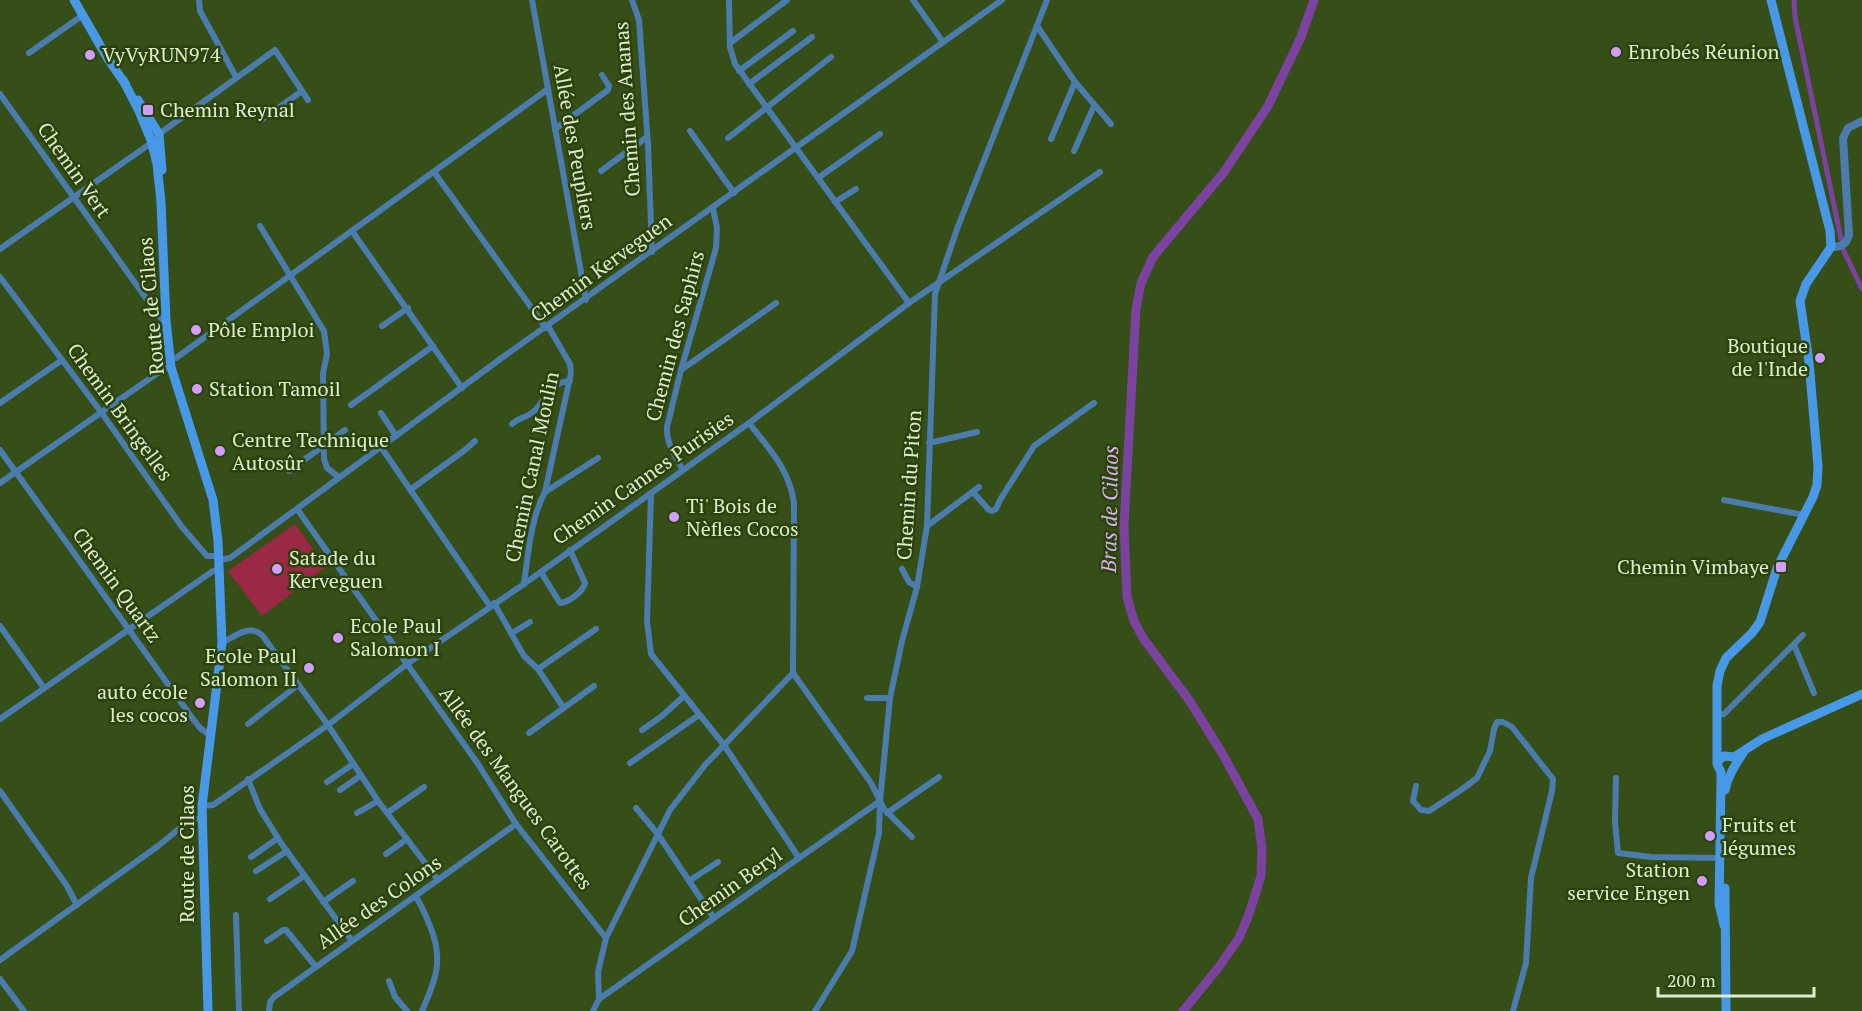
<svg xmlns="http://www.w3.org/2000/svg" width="1862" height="1011" font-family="'PT Serif',serif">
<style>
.park{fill:#992945}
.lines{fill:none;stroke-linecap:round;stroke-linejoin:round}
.canal{stroke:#7b439f;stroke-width:5}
.river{stroke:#7b439f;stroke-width:9}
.minor{stroke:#4b7cae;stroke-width:6}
.tertiary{stroke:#4b7cae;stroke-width:8}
.secondary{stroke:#4799e7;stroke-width:9}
.poi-dot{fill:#d49cfc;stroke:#2b430b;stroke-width:2}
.labels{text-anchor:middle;stroke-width:5;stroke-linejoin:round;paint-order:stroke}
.poi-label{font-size:20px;fill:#deedd0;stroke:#2b430b;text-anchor:start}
.street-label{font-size:20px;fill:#deedd0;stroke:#2b430b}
.water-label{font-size:21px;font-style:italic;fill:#d9b0f7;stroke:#2b430b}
</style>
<rect width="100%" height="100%" fill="#364e18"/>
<path class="park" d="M295 524 326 567 262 616 228 571Z"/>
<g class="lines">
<g class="canal">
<path d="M1794 0 1795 17 1841 239"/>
<path d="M1843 249 1862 289"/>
</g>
<path class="river" d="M1183 1011 1218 968 1239 938 1249 914 1261 876 1262 849 1258 819 1222 753 1189 700 1143 638 1134 621 1127 597 1124 525 1136 309 1141 283 1153 257 1224 172 1268 106 1301 37 1314 0"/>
<g class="minor">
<path d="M199 0 200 11 236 77"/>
<path d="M532 0 586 300"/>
<path d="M632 0 639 20 648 145 652 252"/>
<path d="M729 0 730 47 735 64 909 303"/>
<path d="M913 0 943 42"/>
<path d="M1037 26 1075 82 1111 124"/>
<path d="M730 43 787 0"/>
<path d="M29 53 83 15"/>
<path d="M739 71 793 31"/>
<path d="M749 84 812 37"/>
<path d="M0 94 158 315 163 320H166"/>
<path d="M261 120 302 91"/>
<path d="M555 129 608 90 609 86 602 75"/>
<path d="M690 131 734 193"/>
<path d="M159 134 275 50 308 100"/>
<path d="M728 138 831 57"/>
<path d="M1051 139 1075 82"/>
<path d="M1074 151 1094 106"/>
<path d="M601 171 647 137"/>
<path d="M434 172 546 328"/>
<path d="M818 178 880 134"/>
<path d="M835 202 856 189"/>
<path d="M260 226 324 331 327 354 323 373 324 459 327 468 339 477"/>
<path d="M352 231 462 388"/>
<path d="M0 249 154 141"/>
<path d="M0 277 101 412 182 527 207 556H218"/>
<path d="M382 326 408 308"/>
<path d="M170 360 176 358 548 89"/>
<path d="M681 370 776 303"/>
<path d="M0 403 62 360"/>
<path d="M351 405 433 346"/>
<path d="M381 413 396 436"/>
<path d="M749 423C770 450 789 469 794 503L793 673 871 783 884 809 912 837"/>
<path d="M512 424C518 418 527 417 533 412 546 401 549 382 570 381"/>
<path d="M929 443 977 432"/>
<path d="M381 447 490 606"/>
<path d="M0 450 193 719 200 728 211 736"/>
<path d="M683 470C675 456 666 443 667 427L681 370 716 248 717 228 713 208"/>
<path d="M289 471 345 430"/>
<path d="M0 483 162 370 171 367"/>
<path d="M410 490 465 450 475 441"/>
<path d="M545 492 598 458"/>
<path d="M973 492 989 510 992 511 996 509 1000 500 1034 446 1094 403"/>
<path d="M651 493 647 621 651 654 724 745 799 858"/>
<path d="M1724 500 1804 515"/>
<path d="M297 509 478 764 516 824 606 938"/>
<path d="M927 526 979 487"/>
<path d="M219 560 230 558 503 357 1002 0"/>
<path d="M902 569 909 582 917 587"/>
<path d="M541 572 560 603C569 602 583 592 585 583L570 550"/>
<path d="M524 584C528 555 531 517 545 492L571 373 570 364 548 326"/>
<path d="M494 603 524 656 538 669 563 707"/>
<path d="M0 626 44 688"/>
<path d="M512 633 530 622"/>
<path d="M222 643C235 636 249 624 262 635L328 725 378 801 438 880"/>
<path d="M1794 645 1814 693"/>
<path d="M538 669 596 629"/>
<path d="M867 698H890"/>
<path d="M1718 715 1724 714 1803 635"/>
<path d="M0 719 213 571 219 570"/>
<path d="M248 724 298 685"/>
<path d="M642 730 662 716 684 696"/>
<path d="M529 733 594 686"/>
<path d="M630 763 699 715"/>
<path d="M1616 778 1615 822 1618 853 1651 857 1719 858"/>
<path d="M248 779 260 809 281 843 352 941"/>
<path d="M327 782 353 764"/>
<path d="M1416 786 1413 801 1421 810 1429 811 1461 790 1477 778 1490 751 1494 729 1497 722H1503L1512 727 1553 779 1552 791 1531 878 1526 963 1513 1011"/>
<path d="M340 790 360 776"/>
<path d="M0 791 67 886 77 905"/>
<path d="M202 806 213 805 328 725 407 664 524 584 749 423 909 303 1100 172"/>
<path d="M636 808 657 833 714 918"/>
<path d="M357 813 378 801"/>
<path d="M387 813 424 787"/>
<path d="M887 813 939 777"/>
<path d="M386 854 407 839"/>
<path d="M251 857 278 838"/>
<path d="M256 871 287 851"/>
<path d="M689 881 718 862"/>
<path d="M416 897C422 906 426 916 430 926 444 960 436 979 422 1011"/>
<path d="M270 899 304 876"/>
<path d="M323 902 353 881"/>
<path d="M236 915 239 1011"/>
<path d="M267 941 283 930H286L316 967"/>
<path d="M0 960 158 846 191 819H202"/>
<path d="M0 979 24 1011"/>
<path d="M389 981 395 997 407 1011"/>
<path d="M599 999 880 801"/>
<path d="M269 1011 270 1002 274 997 516 824"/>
<path d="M593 1011 599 999 598 972 606 938 670 810 705 765 793 673"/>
<path d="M815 1011 852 951 879 833 880 801 890 698 902 641 917 587 927 526 935 294 957 229 1047 0"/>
</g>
<path class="tertiary" d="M1831 247C1841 247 1846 245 1849 235L1843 138 1848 128 1862 121"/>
<g class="secondary">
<path d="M74 0 108 59 126 85"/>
<path d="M123 80 139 111 151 140 157 164 161 202 166 320 171 367 213 500 218 541 222 643 202 806 208 1011"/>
<path d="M138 100 159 134 162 170"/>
<path d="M1718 761 1724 756 1734 757 1762 739 1862 694"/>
<path d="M1725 790C1728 776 1735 765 1743 753"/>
<path d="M1725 888 1726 1011"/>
<path d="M1724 925 1719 904 1721 781V772L1717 764V686L1720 671 1726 658 1752 633 1760 622 1777 568 1813 497 1817 485 1818 466 1809 362 1800 301 1806 284 1831 247 1830 231 1771 0"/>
</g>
</g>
<g class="poi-dot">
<circle cx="1616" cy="52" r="6"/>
<circle cx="90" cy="55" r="6"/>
<rect x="142" y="104" width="12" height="12" rx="3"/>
<circle cx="196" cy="330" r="6"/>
<circle cx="1820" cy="358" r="6"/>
<circle cx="197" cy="389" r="6"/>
<circle cx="220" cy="451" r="6"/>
<circle cx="674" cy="517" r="6"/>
<rect x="1775" y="561" width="12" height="12" rx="3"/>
<circle cx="277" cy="569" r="6"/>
<circle cx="338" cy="638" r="6"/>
<circle cx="309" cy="668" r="6"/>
<circle cx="200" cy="703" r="6"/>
<circle cx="1710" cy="836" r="6"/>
<circle cx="1702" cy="881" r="6"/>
</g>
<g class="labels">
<g class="poi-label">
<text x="1628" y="59">Enrobés Réunion</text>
<text x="102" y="62">VyVyRUN974</text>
<text x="160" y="117">Chemin Reynal</text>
<text x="208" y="337">Pôle Emploi</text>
<text x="1808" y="353" text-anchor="end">Boutique<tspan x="1808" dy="23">de l'Inde</tspan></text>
<text x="209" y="396">Station Tamoil</text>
<text x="232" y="447">Centre Technique<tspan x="232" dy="23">Autosûr</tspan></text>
<text x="686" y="513">Ti' Bois de<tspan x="686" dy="23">Nèfles Cocos</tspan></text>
<text x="289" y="565">Satade du<tspan x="289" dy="23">Kerveguen</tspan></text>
<text x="1769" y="574" text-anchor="end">Chemin Vimbaye</text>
<text x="350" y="633">Ecole Paul<tspan x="350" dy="23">Salomon I</tspan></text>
<text x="297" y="663" text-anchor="end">Ecole Paul<tspan x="297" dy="23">Salomon II</tspan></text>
<text x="188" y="699" text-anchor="end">auto école<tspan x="188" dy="23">les cocos</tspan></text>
<text x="1722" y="832">Fruits et<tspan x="1722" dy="23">légumes</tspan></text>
<text x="1690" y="877" text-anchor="end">Station<tspan x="1690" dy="23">service Engen</tspan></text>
</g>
<g class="street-label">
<text transform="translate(627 109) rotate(-94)" y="7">Chemin des Ananas</text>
<text transform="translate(575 147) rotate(80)" y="7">Allée des Peupliers</text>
<text transform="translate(74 170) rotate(55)" y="7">Chemin Vert</text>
<text transform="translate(601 268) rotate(-36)" y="7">Chemin Kerveguen</text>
<text transform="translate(151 306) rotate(-95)" y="7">Route de Cilaos</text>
<text transform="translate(675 336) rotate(-75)" y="7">Chemin des Saphirs</text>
<text transform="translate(120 412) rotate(54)" y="7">Chemin Bringelles</text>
<text transform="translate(532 467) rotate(-78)" y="7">Chemin Canal Moulin</text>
<text transform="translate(643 478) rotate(-35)" y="7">Chemin Cannes Purisies</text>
<text transform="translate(909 485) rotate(-86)" y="7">Chemin du Piton</text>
<text transform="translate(117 585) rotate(54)" y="7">Chemin Quartz</text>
<text transform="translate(516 788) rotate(54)" y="7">Allée des Mangues Carottes</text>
<text transform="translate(187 854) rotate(-90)" y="7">Route de Cilaos</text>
<text transform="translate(730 887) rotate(-35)" y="7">Chemin Beryl</text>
<text transform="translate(379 902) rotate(-35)" y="7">Allée des Colons</text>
</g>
<g class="water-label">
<text transform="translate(1110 509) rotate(-89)" y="7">Bras de Cilaos</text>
</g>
</g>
<path d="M1658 987v9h156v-9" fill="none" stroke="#deedd0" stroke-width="3"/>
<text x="1667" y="987" font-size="18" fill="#deedd0" stroke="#2b430b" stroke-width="4.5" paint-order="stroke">200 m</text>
</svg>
